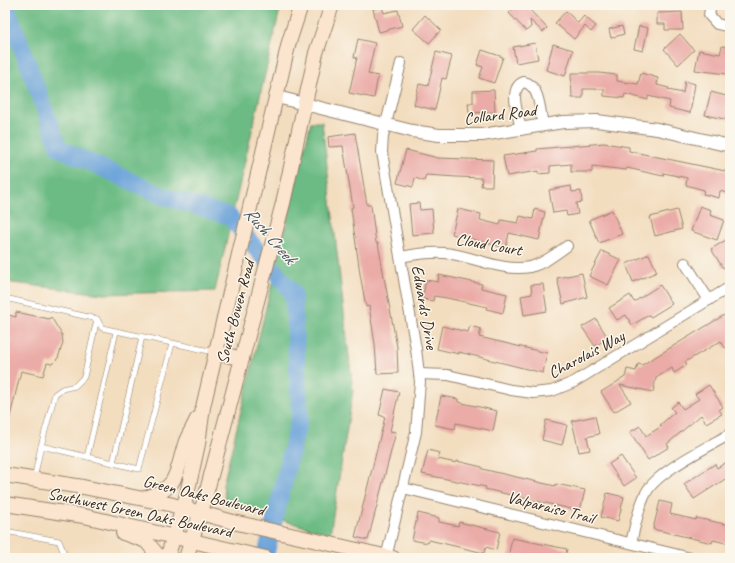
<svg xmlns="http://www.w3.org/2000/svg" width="735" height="563" font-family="Caveat,sans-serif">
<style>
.forest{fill:#6cbb84;stroke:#547251}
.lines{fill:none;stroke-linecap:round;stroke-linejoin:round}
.river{stroke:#6aa3d9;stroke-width:17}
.building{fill:#ebaba7}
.service-casing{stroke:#97846e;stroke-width:6}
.minor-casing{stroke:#97846e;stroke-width:12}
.tertiary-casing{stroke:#97846e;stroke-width:14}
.secondary-casing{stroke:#97846e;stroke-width:16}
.service{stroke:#fff;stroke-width:5}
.minor{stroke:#fff;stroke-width:10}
.tertiary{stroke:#fff;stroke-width:12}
.secondary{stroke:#fbe5cf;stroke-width:14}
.labels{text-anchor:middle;stroke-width:3;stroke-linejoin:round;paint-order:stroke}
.street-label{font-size:17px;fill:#3b2a1e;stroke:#fbf7ec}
.water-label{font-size:18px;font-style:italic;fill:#4e5a69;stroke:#fbf7ec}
</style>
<rect width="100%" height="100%" fill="#fbf7ec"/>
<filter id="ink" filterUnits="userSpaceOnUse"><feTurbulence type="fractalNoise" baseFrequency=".025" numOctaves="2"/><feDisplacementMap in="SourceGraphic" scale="8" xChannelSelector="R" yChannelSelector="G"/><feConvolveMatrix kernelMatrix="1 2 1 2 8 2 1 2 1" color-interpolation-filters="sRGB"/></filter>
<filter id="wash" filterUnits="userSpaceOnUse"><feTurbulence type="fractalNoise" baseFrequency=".012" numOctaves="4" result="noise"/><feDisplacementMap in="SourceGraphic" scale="16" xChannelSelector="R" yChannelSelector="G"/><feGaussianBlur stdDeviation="0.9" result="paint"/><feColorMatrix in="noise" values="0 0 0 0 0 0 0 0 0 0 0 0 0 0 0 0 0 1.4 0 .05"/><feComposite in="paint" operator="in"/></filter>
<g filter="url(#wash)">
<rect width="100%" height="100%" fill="#f3ddbf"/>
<g class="forest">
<path d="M5 5H281L215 291 103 294 5 282V138L7 125 5 122Z"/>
<path d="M311 122H322L353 391 330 534 226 504 223 485Z"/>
</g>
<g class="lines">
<path class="river" d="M6 5 59 148 163 196 229 216 293 293 300 416 265 558"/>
</g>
<g id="blocks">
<g class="building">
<path d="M517 5H525L547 28 543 32 530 20 531 27 526 31 509 13Z"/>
<path d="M382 7 384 13 398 10 402 26 379 32 373 9Z"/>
<path d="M566 11 578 23 584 16 596 26 591 32 585 26 574 39 555 23Z"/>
<path d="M682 12 683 30H665V24H657V13Z"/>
<path d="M425 15 441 30 429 43 413 29Z"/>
<path d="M622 26 624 34 611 38 609 29Z"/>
<path d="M639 26 648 28 643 51 634 49Z"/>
<path d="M680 34 694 50 678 65 664 49Z"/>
<path d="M358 39 375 43 368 74 378 76 374 98 349 93 357 58 354 57Z"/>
<path d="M535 43 538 59 516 63 513 47Z"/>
<path d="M553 44 573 50 565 76 546 70Z"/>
<path d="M722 46 730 47V68L728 67 727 74 695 70 699 50 720 54Z"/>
<path d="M482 50 503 57 494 83 479 78 483 67 477 65Z"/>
<path d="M436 52 452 56 446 79 442 78 435 110 414 105 419 84 428 86Z"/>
<path d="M571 73H599L617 75V81L638 84 641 73 658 78 657 85 669 88 668 90 683 93 685 81 695 84 690 113 669 108 670 101 648 96V100L625 94 624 98 604 96V89H583V98H572Z"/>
<path d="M494 90 495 112 469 113 468 103H473V91Z"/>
<path d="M711 92 730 97 729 120 705 115Z"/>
<path d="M355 133 367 205H371L376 243H378L384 277 397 347 398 373 377 374 375 344 369 306 366 307 360 274 351 208 353 207 343 146 329 147 328 137Z"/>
<path d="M604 143 629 147V151L730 172V194L720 191 719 198 703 194 704 190 686 185 687 178 664 173 663 176 627 168 626 170 592 166V172H571V164L550 166V173L538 174V171L507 176 503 156 537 151V149Z"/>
<path d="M406 150 438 158 493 160 492 186H481L482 178 457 177 426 175 424 181 415 178 413 187 397 183Z"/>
<path d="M571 186 572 192 581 191 582 202 576 203 578 214 567 216 566 211 553 213 549 190Z"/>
<path d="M419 203 420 210 432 209 434 233 412 235 409 204Z"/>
<path d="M700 206 711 210 710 215 724 220 717 240 691 231Z"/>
<path d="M458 209 481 214 480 220 500 225 501 220 518 223 520 216 533 219 535 209 545 212 539 240 509 233 506 248 452 234Z"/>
<path d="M612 210 622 234 599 243 589 220Z"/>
<path d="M677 210 682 229 655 236 650 217Z"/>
<path d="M726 240 730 246V264L723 268 711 249Z"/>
<path d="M602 251 621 260 608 285 589 276Z"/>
<path d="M649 254 657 272 633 282 626 264Z"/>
<path d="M582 273 587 297 563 304 557 278Z"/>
<path d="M439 275 482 284 481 288 507 294 503 313 486 309 487 307 447 298 434 296 433 301 422 299 426 280 438 282Z"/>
<path d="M543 284 547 311 524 315 521 296 532 294 531 285Z"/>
<path d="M660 285 672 304 651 317 649 315 632 325 626 315 617 320 609 308 630 295 634 302Z"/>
<path d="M16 312 49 319 51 317 62 335 63 343 58 358 52 364 47 363 43 376 21 371 8 425H5V314L16 317Z"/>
<path d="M726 314 730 320V345L725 348 721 341 685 362 687 365 674 373 672 368 656 378 653 392 620 385 631 402 614 412 601 392 625 377 627 369 636 371 638 364 642 365Z"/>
<path d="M596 319 608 338 595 346 582 327Z"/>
<path d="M442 326 468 332 470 326 481 329 479 337 547 353 543 373 459 352V354L437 349Z"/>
<path d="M709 385 723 407 719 410 722 414 706 423 701 415 667 444 669 447 648 460 630 432 640 426 646 436 662 426 660 425 675 412 671 408 678 402 683 409 699 399 695 394Z"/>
<path d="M385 389 399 392 390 431 396 432 368 540 355 537 385 417 379 415Z"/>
<path d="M441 396 458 399V402L497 411 493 431 456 423 455 429 435 425Z"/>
<path d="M595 416 599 434 587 437 590 450 579 452 572 421Z"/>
<path d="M546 420 567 425 562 445 542 440Z"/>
<path d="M428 450 440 453 438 459 456 463 457 461 482 467V469L555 486 556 484 585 490 580 511 485 489 486 487 422 474Z"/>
<path d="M621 456 636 478 624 486 609 464Z"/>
<path d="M730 460V476L694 499 684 484 715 464 717 468Z"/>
<path d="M607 493 624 497 618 521 601 517Z"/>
<path d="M660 501 672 504 670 514 696 520V518L730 525V544L713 540 712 543 653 529Z"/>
<path d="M418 513 439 518V522L458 526 459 522 500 532 496 550 486 547 484 553 429 540 428 543 412 540Z"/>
<path d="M512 538 567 549 565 558H508Z"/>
</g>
</g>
</g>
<g filter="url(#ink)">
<use href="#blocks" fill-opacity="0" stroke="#97846e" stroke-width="1"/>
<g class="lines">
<g class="service-casing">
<g id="service">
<path d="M574 5H585"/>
<path d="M5 298 97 319 102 328 214 352"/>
<path d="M41 446 55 394 62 389 75 386 84 377 97 319"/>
<path d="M87 457 116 332"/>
<path d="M113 463 142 337"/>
<path d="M34 479 41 446 139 469 172 344"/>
<path d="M5 531 59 541 66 558"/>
</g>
</g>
<g class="minor-casing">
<g id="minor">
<path d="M711 5 709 15 717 24 730 27"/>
<path d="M521 130C519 116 507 88 524 82 540 85 540 112 543 125"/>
<path d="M400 257C417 254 434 251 452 254 476 258 504 272 530 267 543 264 556 254 567 246"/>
<path d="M685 263 709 300"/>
<path d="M419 374 448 375 511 390 533 393 552 391 574 382 730 287"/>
<path d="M403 488 691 558"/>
<path d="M631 543C635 527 638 508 646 493 656 472 708 447 730 434"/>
<path d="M386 558 416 432 420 382 416 349 382 152 383 136 401 63"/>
</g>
</g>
<g class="tertiary-casing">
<path id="tertiary" d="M277 97 412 131 439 135H482L563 122 597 121 657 129 730 146"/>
</g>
<g class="secondary-casing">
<g id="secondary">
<path d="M215 352 242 359"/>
<path d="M5 475 83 487 169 504 233 522 393 558"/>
<path d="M145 498C180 489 176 470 186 441 189 434 194 426 197 419"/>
<path d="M5 504 84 516 266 558"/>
<path d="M123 533 146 541 160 558"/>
<path d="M167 558 186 498 198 444 203 407 289 42 301 5"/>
<path d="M186 558 204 502 283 203 316 53 332 5"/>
</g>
</g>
<use href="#service" class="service"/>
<use href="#minor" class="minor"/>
<use href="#tertiary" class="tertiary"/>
<use href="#secondary" class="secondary"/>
</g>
</g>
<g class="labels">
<g class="street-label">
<text transform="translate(500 114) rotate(-7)" y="6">Collard Road</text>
<text transform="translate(489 244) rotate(10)" y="6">Cloud Court</text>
<text transform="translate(425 307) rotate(80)" y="6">Edwards Drive</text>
<text transform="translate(235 312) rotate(-75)" y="6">South Bowen Road</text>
<text transform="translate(586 354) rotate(-28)" y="6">Charolais Way</text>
<text transform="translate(204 495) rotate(14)" y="6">Green Oaks Boulevard</text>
<text transform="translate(551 507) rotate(14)" y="6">Valparaiso Trail</text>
<text transform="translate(140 512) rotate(12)" y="6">Southwest Green Oaks Boulevard</text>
</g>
<g class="water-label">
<text transform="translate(270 235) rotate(49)" y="6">Rush Creek</text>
</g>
</g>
<rect width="735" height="563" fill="none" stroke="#fbf7ec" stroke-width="20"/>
</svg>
